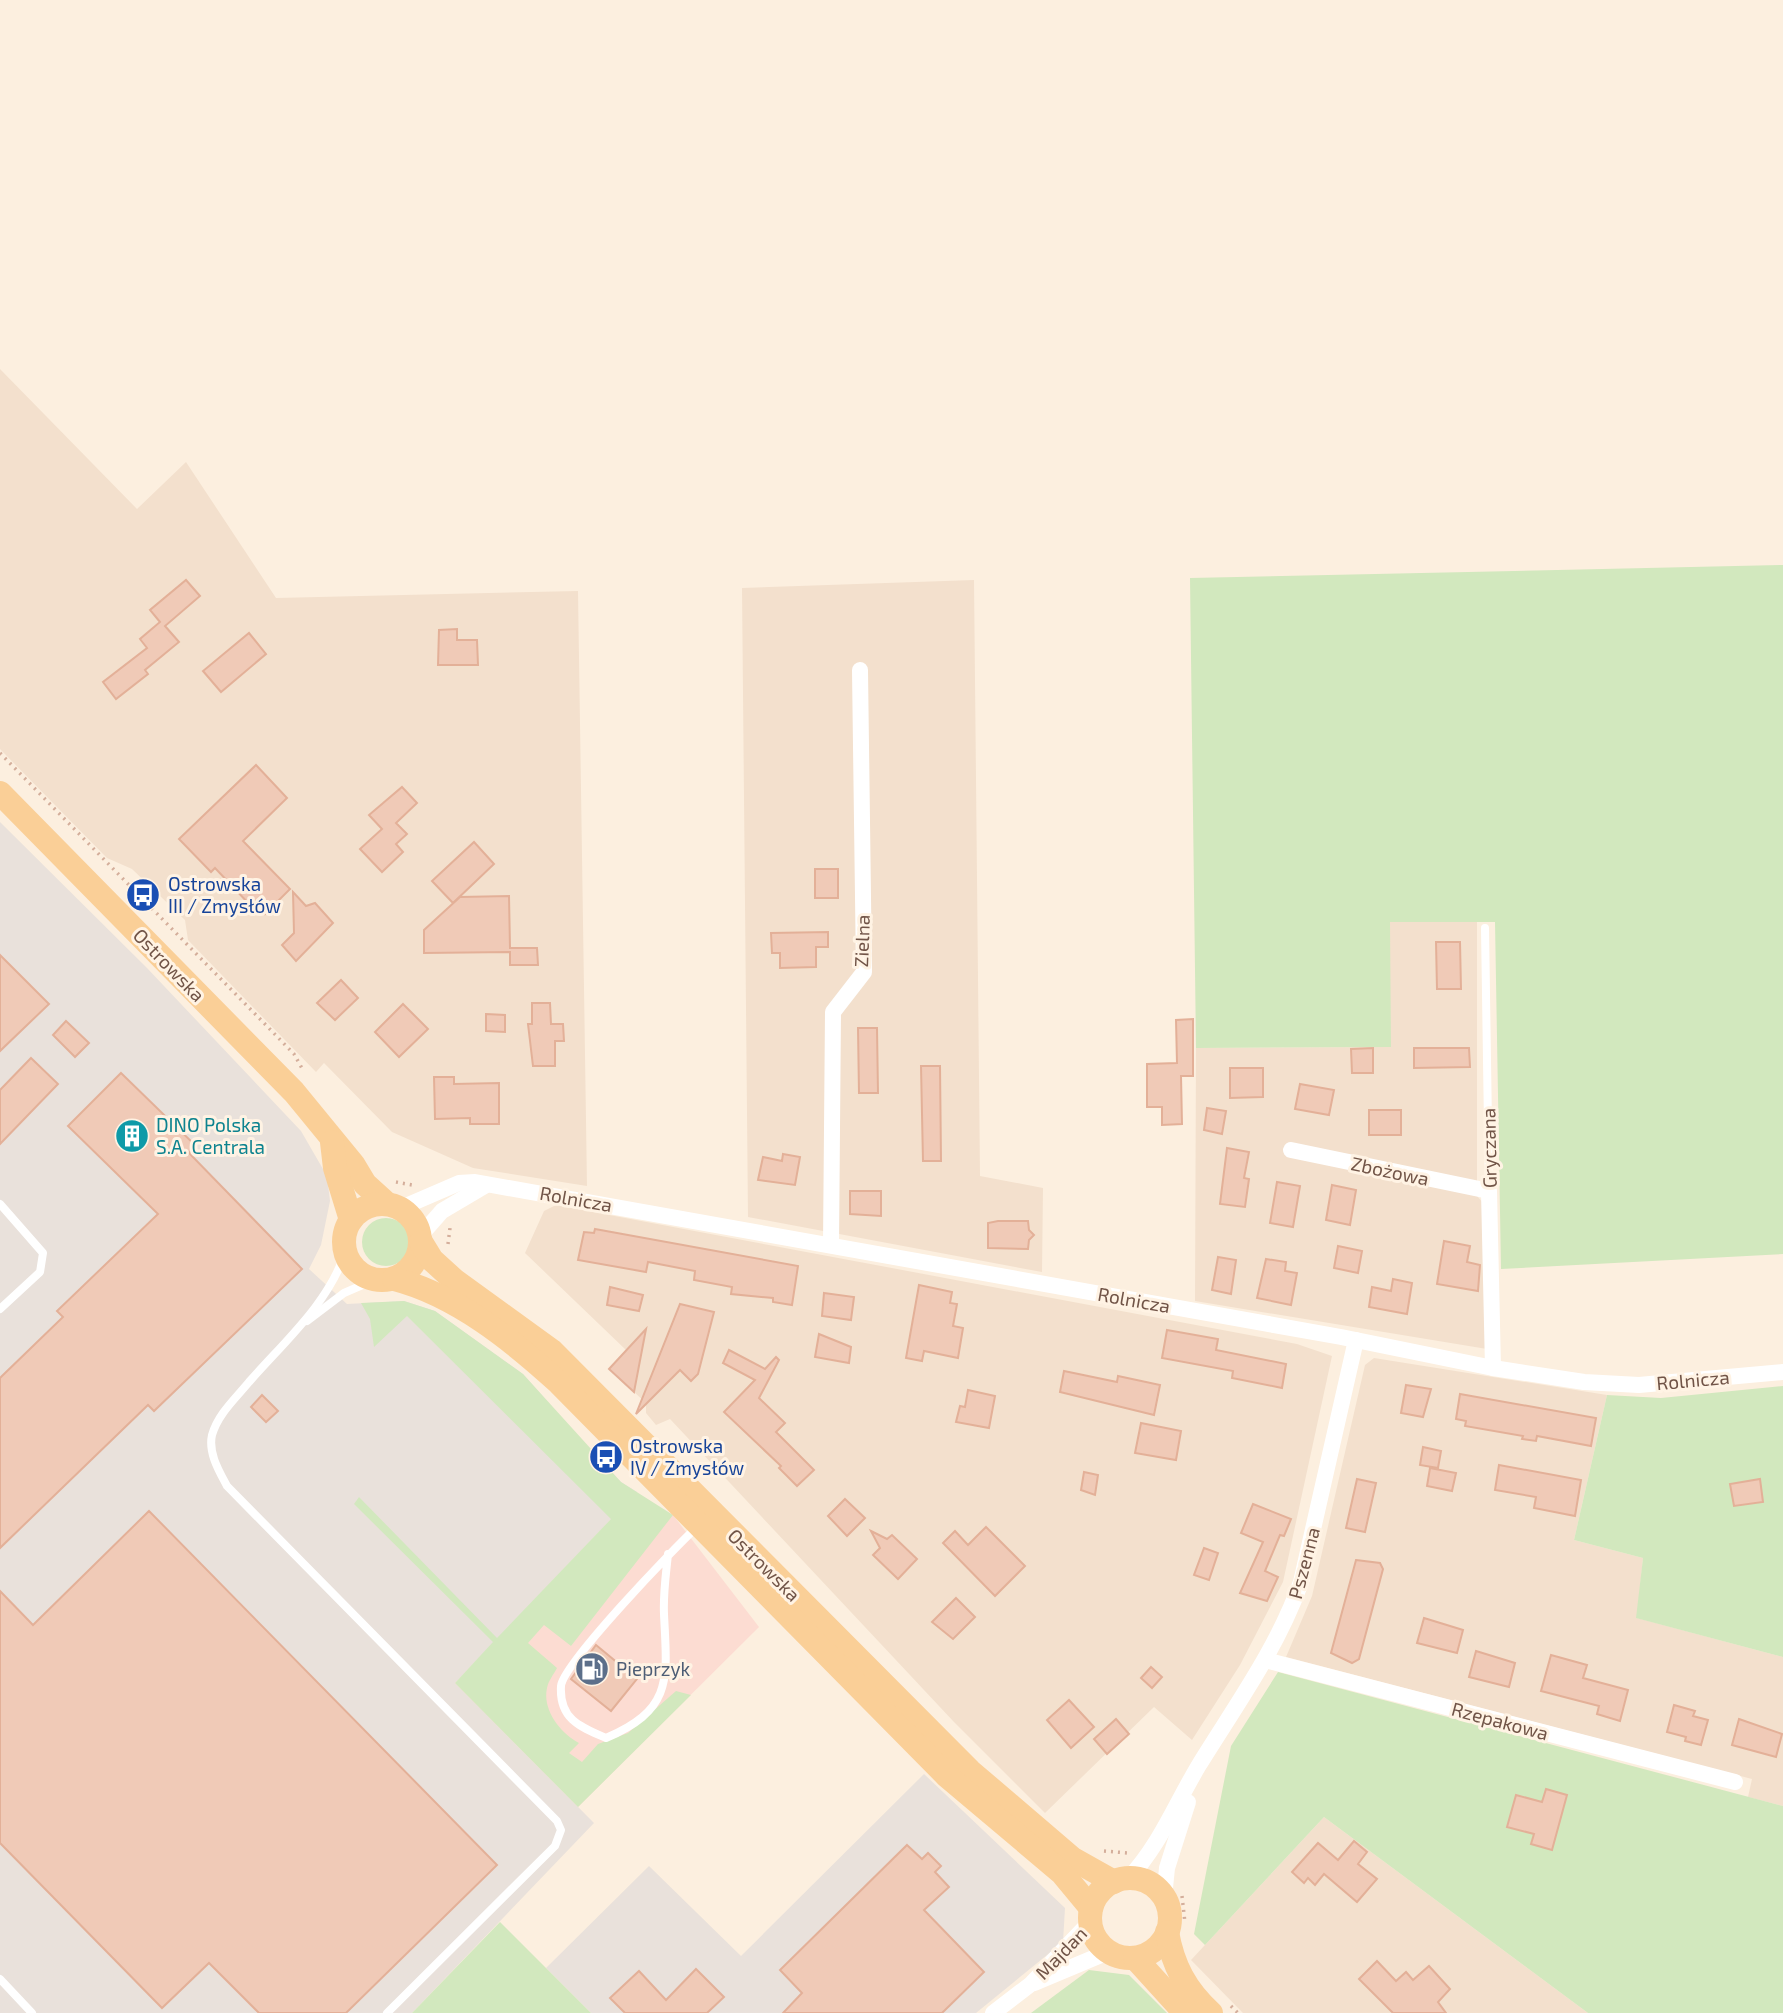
<svg xmlns="http://www.w3.org/2000/svg" width="1783" height="2013" font-family="'Exo 2',sans-serif">
<style>
.residential{fill:#f3e0cd}
.commercial{fill:#fcdcd2}
.industrial{fill:#e9e1db}
.green{fill:#d2e8be}
.building{fill:#f0cab7;stroke:#e3b098;stroke-width:2}
.lines{fill:none;stroke-linecap:round;stroke-linejoin:round}
.path{stroke:#d4ae9b;stroke-width:3.5;stroke-dasharray:2 5;stroke-linecap:butt}
.lane{stroke:#fff;stroke-width:8}
.street{stroke:#fff;stroke-width:16}
.primary{stroke:#facf97;stroke-width:24}
.labels{text-anchor:middle;stroke-width:6;stroke-linejoin:round;paint-order:stroke}
.transit-label{font-size:19px;fill:#164399;stroke:#fff3e4;text-anchor:start}
.street-label{font-size:19px;fill:#715447;stroke:#fff3e4}
.culture-label{font-size:19px;fill:#0d838f;stroke:#fff3e4;text-anchor:start}
.service-label{font-size:19px;fill:#4e5e75;stroke:#fff3e4;text-anchor:start}
</style>
<rect width="100%" height="100%" fill="#fcefdf"/>
<g class="residential">
<path d="M0 369 137 509 186 462 276 598 578 591 587 1186 473 1168 392 1132 324 1063 316 1072 188 940 185 920 132 869 107 858 0 749Z"/>
<path d="M974 580 980 1176 1043 1188 1042 1272 748 1217 742 588Z"/>
<path d="M1390 922H1477V1196L1485 1205 1487 1349 1195 1301 1196 1048 1390 1047Z"/>
<path d="M556 1205 1297 1344 1332 1356 1283 1582 1240 1665 1192 1740 1154 1707 1045 1813 954 1722 670 1419 656 1425 646 1413V1403L609 1369 626 1350 525 1253 544 1211Z"/>
<path d="M1374 1358 1607 1395 1574 1540 1643 1558 1637 1618 1783 1657V1806L1748 1797 1752 1779 1286 1657 1312 1596 1365 1365Z"/>
<path d="M1324 1817 1588 2013H1243L1191 1960Z"/>
</g>
<path class="commercial" d="M673 1515 759 1627 578 1807 455 1683Z"/>
<g class="industrial">
<path d="M0 822 147 968 301 1131 327 1176 330 1201 321 1245 309 1269 347 1304 404 1301 435 1311 523 1374 585 1444 621 1482 637 1492 455 1683 594 1823 412 2013H0Z"/>
<path d="M924 1774 1065 1908 1063 1942 976 2013H591L546 1968 649 1866 741 1956Z"/>
</g>
<g class="green">
<path d="M1783 565V1254L1501 1269 1495 922H1390L1391 1047 1196 1048 1190 578Z"/>
<circle cx="386" cy="1242" r="24"/>
<path d="M404 1301 435 1311 523 1374 621 1482 673 1515 571 1646 544 1625 528 1643 557 1668C554 1674 548 1681 547 1688 542 1710 561 1734 579 1743L569 1753 582 1762 598 1744 628 1733 676 1691 691 1695 578 1807 455 1683 493 1642 354 1504 359 1497 497 1638 611 1519 407 1316 374 1347 370 1319 361 1303Z"/>
<path d="M1783 1386V1657L1636 1618 1643 1558 1574 1540 1607 1395 1661 1398Z"/>
<path d="M1278 1672 1783 1806V2013H1588L1324 1817 1205 1945 1194 1934 1231 1746Z"/>
<path d="M500 1922 591 2013H412Z"/>
<path d="M1089 1970 1129 1975 1167 2013H1031Z"/>
</g>
<g class="building">
<path d="M186 580 200 596 165 626 179 642 145 670 148 674 116 699 103 682 147 648 140 639 160 622 150 610Z"/>
<path d="M457 629V640H477L478 665H438L439 630Z"/>
<path d="M249 633 266 654 221 692 203 671Z"/>
<path d="M256 765 287 798 243 841 290 889 265 914 254 903 251 906 215 868 211 872 179 839Z"/>
<path d="M402 787 417 803 396 823 407 834 396 844 403 852 382 872 360 849 382 829 369 815Z"/>
<path d="M474 842 494 864 453 903 432 881Z"/>
<rect x="815" y="869" width="23" height="29"/>
<path d="M293 892 306 906 315 903 333 923 296 961 282 945 294 933Z"/>
<path d="M509 896 510 948H537L538 965H510V952L424 953V930L460 897Z"/>
<path d="M828 932V947H816V967L780 968V953H772L771 933Z"/>
<path d="M1436 942H1460L1461 989H1437Z"/>
<path d="M0 955 49 1004 0 1051Z"/>
<path d="M341 980 358 998 335 1020 317 1003Z"/>
<path d="M532 1003H550L551 1024H563L564 1041H555V1066H533L528 1024H532Z"/>
<path d="M403 1004 428 1029 399 1057 375 1032Z"/>
<path d="M486 1014 505 1015V1032L486 1031Z"/>
<path d="M1193 1019V1076H1181L1182 1124 1162 1125V1107H1147V1064L1177 1063 1176 1020Z"/>
<path d="M66 1021 89 1043 75 1057 53 1035Z"/>
<path d="M858 1028H877L878 1093H859Z"/>
<path d="M1373 1048V1073H1352L1351 1049Z"/>
<path d="M1414 1048H1469L1470 1067 1414 1068Z"/>
<path d="M31 1058 58 1084 0 1144V1090Z"/>
<path d="M921 1066H940L941 1161H923Z"/>
<path d="M1230 1068H1263V1097L1230 1098Z"/>
<path d="M121 1073 196 1146 189 1153 302 1269 154 1411 148 1405 0 1548V1378L63 1317 57 1311 158 1214 68 1126Z"/>
<path d="M434 1077H454V1084L499 1083V1124H470V1118L435 1119Z"/>
<path d="M1300 1084 1334 1090 1329 1115 1295 1109Z"/>
<path d="M1207 1108 1226 1111 1222 1134 1204 1130Z"/>
<rect x="1369" y="1110" width="32" height="25"/>
<path d="M1227 1148 1249 1152 1244 1178 1249 1179 1245 1207 1220 1204Z"/>
<path d="M783 1154 800 1157 795 1185 758 1180 763 1157 782 1161Z"/>
<path d="M1277 1182 1300 1186 1293 1227 1270 1223Z"/>
<path d="M1332 1185 1356 1190 1350 1225 1326 1220Z"/>
<path d="M850 1191H881V1216L850 1214Z"/>
<path d="M998 1221H1028L1029 1230 1034 1235 1029 1240 1028 1249 988 1248V1223Z"/>
<path d="M595 1229 798 1266 792 1305 773 1302V1298L731 1294 732 1287 694 1280 695 1271 648 1262 646 1272 578 1260 584 1232 594 1233Z"/>
<path d="M1444 1241 1470 1246 1467 1262 1480 1265 1478 1291 1437 1284Z"/>
<path d="M1338 1246 1362 1251 1358 1273 1334 1268Z"/>
<path d="M1218 1257 1236 1260 1231 1294 1212 1290Z"/>
<path d="M1266 1259 1286 1262 1285 1271 1297 1273 1291 1305 1257 1298Z"/>
<path d="M1393 1279 1412 1283 1407 1314 1369 1307 1372 1287 1391 1291Z"/>
<path d="M919 1285 952 1292 950 1303 957 1304 953 1326 963 1328 958 1358 924 1351 922 1361 906 1358Z"/>
<path d="M610 1287 643 1295 639 1311 607 1305Z"/>
<path d="M824 1293 854 1297 851 1320 822 1316Z"/>
<path d="M680 1304 714 1312 698 1374 691 1381 680 1370 636 1414Z"/>
<path d="M646 1329 634 1392 609 1369Z"/>
<path d="M1167 1330 1218 1339 1216 1350 1286 1364 1282 1388 1232 1378 1233 1371 1162 1358Z"/>
<path d="M819 1334 851 1347 849 1363 815 1357Z"/>
<path d="M729 1350 765 1369 776 1357 779 1360 759 1398 785 1423 776 1432 814 1470 797 1486 779 1468 781 1466 724 1412 755 1380 723 1363Z"/>
<path d="M1064 1371 1117 1382 1118 1376 1160 1385 1154 1415 1060 1392Z"/>
<path d="M1406 1385 1431 1389 1423 1417 1401 1413Z"/>
<path d="M968 1390 995 1396 989 1428 956 1422 960 1406 965 1407Z"/>
<path d="M1460 1394 1596 1418 1591 1446 1537 1436 1536 1441 1522 1439 1523 1436 1465 1426 1466 1421 1456 1419Z"/>
<path d="M262 1395 278 1411 266 1422 251 1407Z"/>
<path d="M1141 1423 1181 1431 1176 1460 1135 1453Z"/>
<path d="M1423 1447 1441 1451 1438 1468 1420 1465Z"/>
<path d="M1499 1465 1581 1480 1575 1516 1534 1508 1536 1497 1495 1490Z"/>
<path d="M1430 1468 1456 1473 1452 1491 1427 1486Z"/>
<path d="M1084 1472 1098 1475 1095 1495 1081 1490Z"/>
<path d="M1357 1479 1376 1483 1365 1532 1346 1528Z"/>
<path d="M1760 1479 1763 1502 1734 1506 1730 1484Z"/>
<path d="M845 1499 865 1518 847 1536 828 1516Z"/>
<path d="M1253 1504 1291 1519 1284 1536 1280 1535 1265 1571 1278 1577 1267 1601 1240 1593 1263 1542 1241 1533Z"/>
<path d="M149 1511 497 1865 346 2013H259L209 1963 162 2008 0 1843V1591L33 1625Z"/>
<path d="M986 1527 1025 1566 995 1596 943 1543 955 1531 968 1545Z"/>
<path d="M871 1531 887 1539 892 1535 917 1559 898 1579 873 1555 880 1548Z"/>
<path d="M1204 1548 1218 1553 1209 1580 1194 1575Z"/>
<path d="M1356 1560 1380 1563 1383 1569 1359 1659 1352 1663 1331 1653Z"/>
<path d="M956 1598 975 1617 953 1639 932 1622Z"/>
<path d="M1424 1618 1463 1630 1457 1653 1417 1643Z"/>
<path d="M596 1645 637 1679 611 1711 571 1679Z"/>
<path d="M1476 1651 1515 1663 1509 1687 1469 1677Z"/>
<path d="M1551 1655 1587 1665 1583 1678 1628 1690 1620 1721 1597 1714 1599 1706 1541 1691Z"/>
<path d="M1151 1667 1162 1677 1152 1688 1141 1678Z"/>
<path d="M1069 1700 1094 1727 1071 1748 1047 1720Z"/>
<path d="M1674 1705 1695 1711 1693 1716 1708 1720 1701 1745 1685 1741 1686 1737 1667 1732Z"/>
<path d="M1116 1719 1129 1734 1107 1754 1094 1739Z"/>
<path d="M1739 1719 1782 1734 1776 1757 1732 1745Z"/>
<path d="M1546 1789 1567 1795 1552 1850 1531 1844 1534 1834 1507 1827 1516 1795 1542 1802Z"/>
<path d="M1354 1841 1367 1852 1358 1864 1377 1879 1357 1902 1324 1874 1315 1885 1308 1878 1304 1883 1292 1872 1318 1843 1338 1860Z"/>
<path d="M907 1845 922 1859 928 1853 941 1866 935 1872 949 1887 924 1910 984 1972 942 2013H783L802 1993 780 1970Z"/>
<path d="M1377 1961 1396 1981 1406 1972 1413 1980 1429 1966 1450 1989 1438 2002 1446 2013H1393L1359 1979Z"/>
<path d="M696 1969 724 1997 707 2013H625L610 1998 639 1971 666 2000Z"/>
</g>
<g class="lines">
<g class="path">
<path d="M0 753 260 1019 294 1054 303 1070"/>
<path d="M396 1182 412 1185"/>
<path d="M448 1244 450 1228"/>
<path d="M1104 1851 1128 1853"/>
<path d="M1182 1896 1185 1923"/>
<path d="M1231 2006 1238 2013"/>
</g>
<g class="lane">
<path d="M1485 928 1489 1191"/>
<path d="M0 1204 43 1253 40 1272 0 1309"/>
<path d="M345 1253C328 1304 284 1342 249 1382 235 1399 218 1414 212 1435 208 1453 219 1471 227 1486L557 1821 561 1830 555 1846 387 2013"/>
<path d="M307 1321 344 1293 374 1280"/>
<path d="M668 1554C666 1574 663 1594 664 1614 667 1678 674 1709 606 1738 580 1727 559 1719 561 1686 563 1664 675 1547 697 1527"/>
<path d="M0 1979 32 2013"/>
</g>
<g class="street">
<path d="M1291 1150 1489 1191 1493 1368"/>
<path d="M401 1208 459 1183 475 1182 1341 1337 1493 1368 1584 1382 1639 1385 1783 1372"/>
<path d="M420 1236 442 1211 486 1185"/>
<path d="M831 1245 833 1012 864 972 860 670"/>
<path d="M1265 1660 1735 1782"/>
<path d="M1128 1879C1160 1845 1175 1805 1199 1765 1236 1705 1277 1649 1301 1582L1356 1340"/>
<path d="M1164 1898 1167 1868 1188 1802"/>
<path d="M1034 1983 1108 1952"/>
<path d="M993 2013 1031 1984 1090 1922"/>
</g>
<g class="primary">
<path d="M0 793 294 1092 353 1164 365 1184 387 1204"/>
<path d="M332 1142 335 1168 351 1220"/>
<circle cx="382" cy="1242" r="38"/>
<path d="M421 1242 432 1260 454 1280 552 1351 970 1771 1073 1859 1114 1882"/>
<path d="M394 1279C456 1295 512 1340 559 1383L947 1776 1062 1873 1091 1908"/>
<circle cx="1130" cy="1918" r="40"/>
<path d="M1167 1932C1173 1966 1186 1990 1211 2013"/>
<path d="M1135 1958 1185 2013"/>
</g>
</g>
<defs>
<g id="bus-disc" transform="scale(1.75)"><circle r="9.5" fill="#1a4fb4" stroke="#fff3e4"/><path d="M-5-6H5V4H4V6H2V4H-2V6H-4V4H-5ZM-3.5-4V0h7V-4ZM-3.5 1.2v1.5H-2V1.2ZM2 1.2v1.5H3.5V1.2Z" fill="#fff"/></g>
<g id="building-disc" transform="scale(1.75)"><circle r="9.5" fill="#0f9aa8" stroke="#fff3e4"/><path d="M-4-6H4V6H1V3H-1V6H-4ZM-2.5-4.3h1.7v1.8h-1.7ZM.8-4.3h1.7v1.8H.8ZM-2.5-1h1.7V.8h-1.7ZM.8-1h1.7V.8H.8Z" fill="#fff"/></g>
<g id="fuel-disc" transform="scale(1.75)"><circle r="9.5" fill="#5c6f8a" stroke="#fff3e4"/><path d="M-5.5-6h7V0h2V4h1.3V-2.5L3-4.5l.8-.8L6-3V5H2.5V1h-1V6h-7ZM-4.2-4.7v3.2H.2V-4.7Z" fill="#fff"/></g>
</defs>
<g fill-rule="evenodd">
<use href="#bus-disc" x="143" y="895"/>
<use href="#building-disc" x="132" y="1136"/>
<use href="#bus-disc" x="606" y="1457"/>
<use href="#fuel-disc" x="592" y="1669"/>
</g>
<g class="labels">
<g class="transit-label">
<text x="168" y="891">Ostrowska<tspan x="168" dy="22">III / Zmysłów</tspan></text>
<text x="630" y="1453">Ostrowska<tspan x="630" dy="22">IV / Zmysłów</tspan></text>
</g>
<g class="street-label">
<text transform="translate(862 941) rotate(-88)" y="7">Zielna</text>
<text transform="translate(169 965) rotate(46)" y="7">Ostrowska</text>
<text transform="translate(1489 1148) rotate(-91)" y="7">Gryczana</text>
<text transform="translate(1390 1171) rotate(12)" y="7">Zbożowa</text>
<text transform="translate(576 1199) rotate(10)" y="7">Rolnicza</text>
<text transform="translate(1134 1300) rotate(10)" y="7">Rolnicza</text>
<text transform="translate(1693 1380) rotate(-5)" y="7">Rolnicza</text>
<text transform="translate(1304 1563) rotate(-75)" y="7">Pszenna</text>
<text transform="translate(764 1565) rotate(45)" y="7">Ostrowska</text>
<text transform="translate(1500 1721) rotate(15)" y="7">Rzepakowa</text>
<text transform="translate(1061 1953) rotate(-46)" y="7">Majdan</text>
</g>
<g class="culture-label">
<text x="156" y="1132">DINO Polska<tspan x="156" dy="22">S.A. Centrala</tspan></text>
</g>
<g class="service-label">
<text x="616" y="1676">Pieprzyk</text>
</g>
</g>
</svg>
